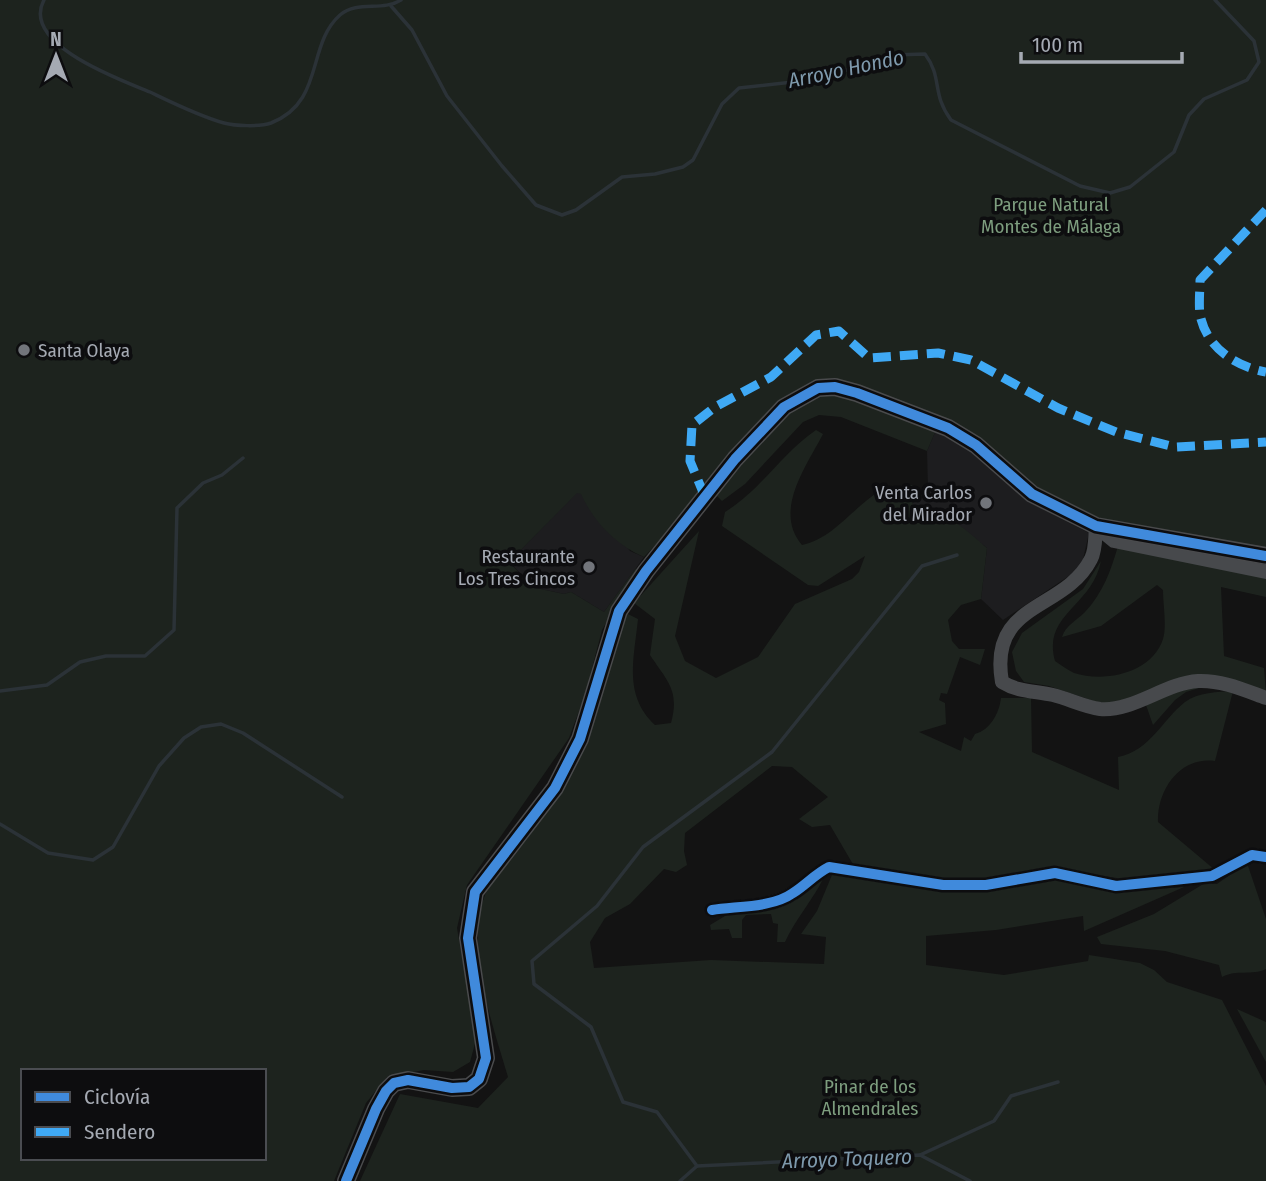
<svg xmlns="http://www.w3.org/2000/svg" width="1266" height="1181" font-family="'Fira Sans Condensed',sans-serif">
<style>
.built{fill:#1d1d1f}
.green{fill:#1d231e;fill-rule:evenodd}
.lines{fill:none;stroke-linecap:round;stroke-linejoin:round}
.stream{stroke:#2b3237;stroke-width:3.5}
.minor{stroke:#47494c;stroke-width:14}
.major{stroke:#4a4b4d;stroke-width:18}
.quiet{stroke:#3fa9f5;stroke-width:9;stroke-dasharray:18 9;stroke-linecap:butt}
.cycleway-casing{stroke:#0d0d0f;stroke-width:15}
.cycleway{stroke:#408adc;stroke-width:10}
.poi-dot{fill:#72757b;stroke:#0d0d0f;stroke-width:2.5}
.labels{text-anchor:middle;stroke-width:7;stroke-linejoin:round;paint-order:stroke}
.park-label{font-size:19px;fill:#7d9d7e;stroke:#0d0d0f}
.poi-label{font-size:19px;fill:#a5aab3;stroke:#0d0d0f;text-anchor:end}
.water-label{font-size:21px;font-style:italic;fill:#7e99ac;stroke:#0d0d0f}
</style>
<rect width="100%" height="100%" fill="#131313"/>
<g class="built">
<path d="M936 430 963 445 1044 510 1089 533 1081 568 1003 620 981 599 987 548 943 515 914 510 912 500 923 496 928 488 927 451Z"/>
<path d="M579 490 630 551 644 557 604 612 571 592 564 594 536 588 531 579 527 580 509 562Z"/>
</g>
<g class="green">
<path d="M0 0H1266V567L1117 538 1044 495 972 434 813 382 644 557C616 545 593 521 581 494L577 493 509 562 526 580 530 579 536 588 564 594 571 592 604 612 636 568 640 573 619 600 602 630 585 695 569 738 467 885 457 928 476 1040 470 1062 453 1072 424 1070 387 1077 366 1103 334 1181H0ZM23 1071H264V1158H23Z"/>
<path d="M837 394 936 430 927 451 841 417 819 415 803 422 745 484 722 501 716 495C738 469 782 404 815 396 822 394 830 394 837 394Z"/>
<path d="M816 430 823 434C806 467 773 511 802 545 833 539 854 506 880 491 889 486 902 486 912 485L923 496 912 500 914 510C941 506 967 531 987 548L981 599 961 605 948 620 952 641 959 649H985L980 665 960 657 947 694 941 693 939 700 945 703 946 724 919 732 961 751 964 737 971 741 975 734C990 730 999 714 1001 698H1031L1032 752 1119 790 1118 757C1151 750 1161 721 1185 702 1198 692 1218 692 1233 691L1215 761C1180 756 1157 790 1158 822L1215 870 1136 881 1052 868 983 880 940 879 854 866 830 825 812 827 799 819 828 797 792 767 772 766 685 833 684 851 687 865 676 872 664 869 630 904 605 918 590 942 594 968 711 960 824 964 826 937 801 934 817 911 834 870 944 889 988 890 1056 877 1117 891 1184 887 1084 931 1083 916 996 930 926 936V965L1004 975 1088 961 1089 955 1140 963 1154 970 1167 982 1222 1000 1266 1086V1181H360L400 1094 478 1108 508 1077C492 1022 463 945 487 890 495 871 513 856 526 840 546 814 562 788 577 759 601 712 606 661 626 613L638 619C634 659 623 695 655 725L671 723C680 690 667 681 650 655L655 619 634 603 699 531 675 636 685 661 716 678 758 657 795 604 852 579 859 572 865 556 818 586 808 585 722 526 725 512C763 488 781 454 816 430Z"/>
<path d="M1118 546 1266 576V597L1221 587 1224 656 1264 668 1266 694 1228 681 1103 704 1049 686 1024 682 1016 671 1012 652 1022 633 1083 589 1101 561C1092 607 1042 614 1055 661 1061 665 1068 670 1074 673 1105 683 1152 673 1163 639 1167 626 1163 604 1163 590L1157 585 1101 626 1062 637C1066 625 1076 621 1085 612 1103 593 1111 570 1118 546Z"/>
<path d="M1209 685 1186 692 1175 700 1153 725 1146 705 1187 686Z"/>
<path d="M1247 863 1266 919V969C1252 976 1236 969 1222 977L1219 965 1165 951 1101 944 1097 937 1154 914 1205 883 1217 884Z"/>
<path d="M824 877C813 900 796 918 785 942H777L778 924 773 923 771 914 746 915 742 920V938H732L729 929 711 930 710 925 730 913Z"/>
<path d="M1237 1009 1266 1022V1062Z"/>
</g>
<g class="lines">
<g class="stream">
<path d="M44 0C20 44 121 80 150 92 173 103 199 116 224 123 235 126 260 127 271 123 325 102 306 45 340 15 358 0 382 12 401 0"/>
<path d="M391 6 412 30 447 96 502 166 536 205 562 215 576 210 622 177 655 174 683 167 693 160 722 104 739 88 819 79 892 55 925 54C943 78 931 93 951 120L1080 186 1110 193 1130 187 1174 152 1189 115 1204 99 1247 80 1259 62 1254 41 1215 0"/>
<path d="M0 691 47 685 80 662 106 656H145L174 630 177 508 203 483 222 475 243 458"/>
<path d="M0 824 48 853 93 860 113 847 159 766 184 738 201 727 221 724 243 733 342 797"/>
<path d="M920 1155 994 1121 1011 1096 1058 1082"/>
<path d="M697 1166 657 1112 623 1102 591 1027 534 984 532 961 597 906 643 847 772 752 922 566 957 555"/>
<path d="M680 1181 697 1166 920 1155 970 1181"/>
</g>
<g class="minor">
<path d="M1096 526C1095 536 1096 550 1091 559 1064 612 988 601 1002 682 1018 692 1035 691 1053 695 1069 699 1085 707 1100 709 1133 712 1165 683 1198 681 1222 680 1244 690 1266 698"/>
<path d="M1097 527 1114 541 1266 572"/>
<path d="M712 910C737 906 772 908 793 893 806 885 815 874 829 867L943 885H986L1055 873 1116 886 1212 876 1252 855 1266 857"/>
</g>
<path class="major" d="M346 1181 376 1109 386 1091 394 1083 408 1080 452 1088 469 1087 479 1079 486 1058 468 938 475 892 555 788 580 739 619 611 646 571 735 459 784 407 818 388 835 387 857 393 948 428 976 445 1032 494 1096 526 1266 556"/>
<g class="quiet">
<path d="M1266 210 1200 280C1200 292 1198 308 1201 319 1209 350 1238 367 1266 372"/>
<path d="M705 497 690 461 692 425 715 407 771 377 816 335 839 331 869 358 938 353 971 360 1058 408 1116 432 1175 447 1266 442"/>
</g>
<g class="cycleway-casing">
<g id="cycleway">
<path d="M712 910C737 906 772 908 793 893 806 885 815 874 829 867L943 885H986L1055 873 1116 886 1212 876 1252 855 1266 857"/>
<path d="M346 1181 376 1109 386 1091 394 1083 408 1080 452 1088 469 1087 479 1079 486 1058 468 938 475 892 555 788 580 739 619 611 646 571 735 459 784 407 818 388 835 387 857 393 948 428 976 445 1032 494 1096 526 1266 556"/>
</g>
</g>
<use href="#cycleway" class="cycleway"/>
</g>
<g class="poi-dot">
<circle cx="24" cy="350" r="7"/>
<circle cx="986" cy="503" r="7"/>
<circle cx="589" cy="567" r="7"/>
</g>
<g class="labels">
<g class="park-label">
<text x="1051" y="211">Parque Natural<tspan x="1051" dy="22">Montes de Málaga</tspan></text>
<text x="870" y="1093">Pinar de los<tspan x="870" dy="22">Almendrales</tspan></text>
</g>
<g class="poi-label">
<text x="38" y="357" text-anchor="start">Santa Olaya</text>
<text x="972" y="499">Venta Carlos<tspan x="972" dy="22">del Mirador</tspan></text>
<text x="575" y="563">Restaurante<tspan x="575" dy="22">Los Tres Cincos</tspan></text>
</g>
<g class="water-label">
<text transform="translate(846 69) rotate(-12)" y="7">Arroyo Hondo</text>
<text transform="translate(847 1159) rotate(-2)" y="7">Arroyo Toquero</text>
</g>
</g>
<rect x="21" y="1069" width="245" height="91" fill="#0d0d0f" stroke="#4a4c51" stroke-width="2"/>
<rect x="35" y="1092" width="35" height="10" fill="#408adc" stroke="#4a4c51" stroke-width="2"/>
<text x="84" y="1104" font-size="21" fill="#a5aab3">Ciclovía</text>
<rect x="35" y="1127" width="35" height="10" fill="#3fa9f5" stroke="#4a4c51" stroke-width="2"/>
<text x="84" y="1139" font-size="21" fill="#a5aab3">Sendero</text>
<g transform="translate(56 56)" stroke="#0d0d0f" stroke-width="5" paint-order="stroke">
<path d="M0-5L12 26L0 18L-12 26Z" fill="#a5aab3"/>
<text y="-10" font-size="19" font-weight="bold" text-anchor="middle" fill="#a5aab3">N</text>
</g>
<path d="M1021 52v10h161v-10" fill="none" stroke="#a5aab3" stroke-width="3.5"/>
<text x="1032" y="52" font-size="21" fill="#a5aab3" stroke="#0d0d0f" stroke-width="5" paint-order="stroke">100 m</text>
</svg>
